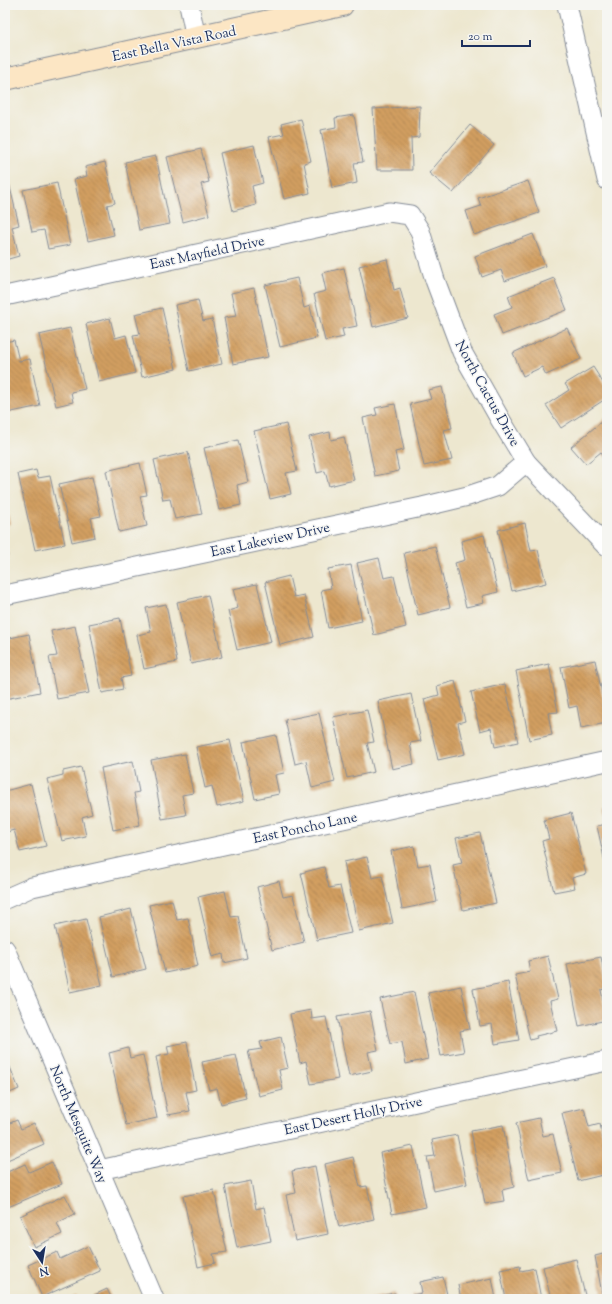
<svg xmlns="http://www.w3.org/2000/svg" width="612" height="1304" font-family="'Sorts Mill Goudy',serif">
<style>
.building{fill:url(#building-back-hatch)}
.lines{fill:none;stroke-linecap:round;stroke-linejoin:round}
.street-casing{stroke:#848b96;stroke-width:21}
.secondary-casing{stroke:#848b96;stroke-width:24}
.street{stroke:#fff;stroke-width:19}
.secondary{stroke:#fce6c4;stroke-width:22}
.labels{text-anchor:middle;stroke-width:3;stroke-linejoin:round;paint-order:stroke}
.street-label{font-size:14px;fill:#1b2f5e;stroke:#f6f6f2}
</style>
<defs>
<pattern id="building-back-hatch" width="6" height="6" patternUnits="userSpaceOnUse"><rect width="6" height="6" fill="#d29f61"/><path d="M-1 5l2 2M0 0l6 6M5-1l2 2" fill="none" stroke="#aa8253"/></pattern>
</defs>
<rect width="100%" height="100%" fill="#f6f6f2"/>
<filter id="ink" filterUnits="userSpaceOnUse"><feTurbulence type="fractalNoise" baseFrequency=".025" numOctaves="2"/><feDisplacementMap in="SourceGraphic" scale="8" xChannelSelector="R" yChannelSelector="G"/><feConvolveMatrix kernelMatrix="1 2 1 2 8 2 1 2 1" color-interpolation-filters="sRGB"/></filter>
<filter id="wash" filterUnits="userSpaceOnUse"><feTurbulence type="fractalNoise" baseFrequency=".012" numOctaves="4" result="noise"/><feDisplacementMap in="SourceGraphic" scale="16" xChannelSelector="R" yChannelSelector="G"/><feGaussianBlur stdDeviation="0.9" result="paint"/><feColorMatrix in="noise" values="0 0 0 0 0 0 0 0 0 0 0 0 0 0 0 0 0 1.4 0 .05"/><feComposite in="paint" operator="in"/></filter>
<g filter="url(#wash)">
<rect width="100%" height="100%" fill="#ede7cf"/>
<g id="blocks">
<g class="building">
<path d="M420 106 419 137 411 138 412 170H377L373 109Z"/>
<path d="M354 115 363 162 354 163 357 183 332 188 321 130 336 127 335 118Z"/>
<path d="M301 119 311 161 304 163 310 193 284 199 269 137 284 134 281 124Z"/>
<path d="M470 125 494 145 453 193 429 173Z"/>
<path d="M254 145 263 183 252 186 256 205 233 211 220 153Z"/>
<path d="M201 149 209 182 201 184 209 215 183 222 167 157Z"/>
<path d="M156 156 170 224 139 230 125 162Z"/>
<path d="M105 162 115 203 107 205 114 235 88 241 74 179 87 176 85 167Z"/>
<path d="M528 181 539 213 474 235 466 211 481 206 478 198Z"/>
<path d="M9 183 19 225 12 227 19 256 5 260V184Z"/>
<path d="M57 183 70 245 48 249 44 230 32 232 23 190Z"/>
<path d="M533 234 545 266 505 281 501 270 482 277 475 256Z"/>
<path d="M387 259 394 290 400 288 408 318 373 327 359 266Z"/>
<path d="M344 268 357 326 342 329 344 337 325 341 314 294 326 291 322 273Z"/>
<path d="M297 278 304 308 310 306 317 338 280 347 265 285Z"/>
<path d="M554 278 567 310 502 335 494 314 512 307 508 296Z"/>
<path d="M254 288 268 357 233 364 224 318 236 316 231 293Z"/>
<path d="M198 300 203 321 212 319 222 364 189 371 175 305Z"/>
<path d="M162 308 176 369 142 377 133 335 140 334 135 314Z"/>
<path d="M110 318 115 338 126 335 135 373 99 382 86 324Z"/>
<path d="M70 328 85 389 71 392 73 402 56 406 39 335Z"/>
<path d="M567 328 581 359 546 375 542 367 523 376 513 353Z"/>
<path d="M14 340 19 361 30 359 40 406 7 413 5 406V342Z"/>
<path d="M593 367 607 389V398L561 428 546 405 569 390 565 384Z"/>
<path d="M442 387 452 428 444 430 452 460 424 466 410 404 431 399 428 390Z"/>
<path d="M395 404 404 450 395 452 399 471 375 476 363 418 377 415 375 408Z"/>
<path d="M607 417V459L601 452 586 464 571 447Z"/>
<path d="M286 424 297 471 286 473 291 494 270 499 254 431Z"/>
<path d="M330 432 331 440 344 437 354 480 329 486 325 471 317 473 309 437Z"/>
<path d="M238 440 248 482 237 485 241 505 219 510 204 448Z"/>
<path d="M188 452 202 514 175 519 170 499 163 500 154 460Z"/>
<path d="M140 463 147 495 140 496 147 526 119 532 106 471Z"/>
<path d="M36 470 38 478 50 476 65 544 35 550 18 474Z"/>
<path d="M92 477 101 516 91 518 95 537 72 542 59 484Z"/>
<path d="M5 502 10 524 5 525Z"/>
<path d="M525 523 531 551 538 550 546 583 512 591 498 530Z"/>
<path d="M484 535 498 592 482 596 484 603 466 607 455 563 465 560 461 541Z"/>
<path d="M5 546 8 556H5Z"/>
<path d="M435 546 450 607 418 615 404 553Z"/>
<path d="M379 558 384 578 394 576 406 627 374 635 357 563Z"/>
<path d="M351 565 362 621 328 628 321 590 331 588 328 569Z"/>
<path d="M289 576 294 597 304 595 314 637 280 645 265 582Z"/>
<path d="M257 584 271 642 237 650 228 611 238 608 233 589Z"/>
<path d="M208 595 222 657 191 664 177 602Z"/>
<path d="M166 604 177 662 144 669 137 635 151 632 146 608Z"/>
<path d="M120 618 131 676 121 678 123 689 102 693 89 624Z"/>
<path d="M75 626 89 693 57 699 49 657 57 656 51 631Z"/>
<path d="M29 634 40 692 5 699V659L9 658 5 639Z"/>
<path d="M595 660 607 717V723L581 728 577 706 569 708 561 667Z"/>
<path d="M549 664 558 712 548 713 552 735 529 740 516 671Z"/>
<path d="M455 681 465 721 458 723 465 754 438 760 424 699 439 695 437 686Z"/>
<path d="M505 684 518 742 495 747 491 728 480 731 471 692Z"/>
<path d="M411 694 421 741 410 743 414 764 392 769 378 701Z"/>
<path d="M367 710 374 742 367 743 374 772 347 778 333 717Z"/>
<path d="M319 713 335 782 312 788 306 761 295 764 285 720Z"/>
<path d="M276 735 284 773 275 775 279 794 255 799 243 742Z"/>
<path d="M230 740 244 801 217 807 212 786 205 788 196 747Z"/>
<path d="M185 754 193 793 182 795 186 815 162 819 151 760Z"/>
<path d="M133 761 139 792 134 793 140 825 113 830 101 768Z"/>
<path d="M81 767 92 814 82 817 86 836 62 841 47 779 63 775V771Z"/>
<path d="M31 784 46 846 20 852 14 830 7 832 5 825V791Z"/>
<path d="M604 806H607V817H606Z"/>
<path d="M571 813 586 874 572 878 575 888 554 892 542 841 549 839 544 820Z"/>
<path d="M607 824V867H606L597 826Z"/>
<path d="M480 833 496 903 463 910 453 865 462 863 456 838Z"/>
<path d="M414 846 418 866 430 864 437 902 402 909 391 851Z"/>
<path d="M367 857 372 878 382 876 393 923 359 931 344 862Z"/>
<path d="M324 867 329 888 340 886 351 933 317 940 301 873Z"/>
<path d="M279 881 283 897 293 895 304 942 272 950 257 887Z"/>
<path d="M225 891 231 917 238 916 247 958 224 963 223 954 212 957 198 897Z"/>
<path d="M172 900 177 920 188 918 198 966 165 973 149 905Z"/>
<path d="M131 909 146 969 113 977 99 917Z"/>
<path d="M86 919 102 985 70 992 55 926Z"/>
<path d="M548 956 558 999 550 1001 557 1031 536 1036 537 1038 530 1040 515 975 530 972 528 961Z"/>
<path d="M601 957 607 988 601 990 607 1020 579 1026 567 964Z"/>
<path d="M508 982 519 1040 495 1044 492 1024 480 1026 473 989Z"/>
<path d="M461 986 470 1029 460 1031 464 1052 441 1056 428 993Z"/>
<path d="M414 992 428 1059 406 1064 402 1042 390 1044 380 999Z"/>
<path d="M311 1010 312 1019 326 1017 338 1079 311 1084 306 1061 300 1063 290 1014Z"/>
<path d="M370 1011 378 1050 368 1052 372 1071 349 1076 337 1017Z"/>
<path d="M281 1037 288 1068 279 1070 283 1090 259 1096 248 1051 262 1049 260 1042Z"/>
<path d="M187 1042 196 1090 186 1092 190 1111 168 1115 156 1057 169 1054 167 1046Z"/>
<path d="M128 1048 130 1058 143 1055 157 1118 126 1125 109 1053Z"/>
<path d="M236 1055 246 1098 221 1104 217 1088 209 1090 202 1062Z"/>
<path d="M9 1065 19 1089 5 1095V1067Z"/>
<path d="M584 1108 589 1127 600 1124 607 1156V1174L578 1181 562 1113Z"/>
<path d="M539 1118 543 1136 553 1134 562 1173 529 1180 516 1123Z"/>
<path d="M17 1120 21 1129 34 1123 44 1144 5 1161V1125Z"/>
<path d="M503 1125 514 1187 502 1190 504 1201 485 1204 471 1131Z"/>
<path d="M457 1135 467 1184 434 1191 427 1157 435 1156 432 1140Z"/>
<path d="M413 1146 426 1207 392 1214 380 1153Z"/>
<path d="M353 1157 360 1187 367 1186 374 1219 339 1227 325 1164Z"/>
<path d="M52 1162 62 1184 8 1207 5 1201V1173L25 1164 29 1172Z"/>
<path d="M315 1166 328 1234 295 1241 286 1195 296 1193 292 1171Z"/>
<path d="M251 1181 256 1209 264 1207 271 1241 237 1248 225 1186Z"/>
<path d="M214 1190 227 1252 213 1254 215 1263 198 1267 183 1196Z"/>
<path d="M65 1195 75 1214 57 1223 62 1234 34 1247 20 1216Z"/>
<path d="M88 1246 100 1271 42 1297 28 1265 57 1252 60 1259Z"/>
<path d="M607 1253V1299H603L595 1256Z"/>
<path d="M576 1259 586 1299H551L543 1267Z"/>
<path d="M520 1266 521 1271 535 1268 541 1299H506L500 1270Z"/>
<path d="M443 1277 448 1299H413L412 1295 422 1293 420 1282Z"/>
<path d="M492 1278 496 1299H461L458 1285Z"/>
<path d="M107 1289 112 1299H86Z"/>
<path d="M395 1293 396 1299H369V1298Z"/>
<path d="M76 1296 78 1299H69Z"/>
</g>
</g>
</g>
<g filter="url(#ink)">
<use href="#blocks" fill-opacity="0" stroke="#848b96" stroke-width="1"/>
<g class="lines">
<g class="street-casing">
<g id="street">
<path d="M189 5 196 38"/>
<path d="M567 5 607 180"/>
<path d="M5 296 389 212 410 215 420 231 435 280 462 352 500 419 526 462 607 547"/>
<path d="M5 595 422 507 468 496 498 486 526 462"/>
<path d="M5 899 32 887 607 761"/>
<path d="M5 949 154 1299"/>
<path d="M99 1170 607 1061"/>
</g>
</g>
<g class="secondary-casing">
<path id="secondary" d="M5 79 342 5"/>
</g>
<use href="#street" class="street"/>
<use href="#secondary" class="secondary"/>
</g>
</g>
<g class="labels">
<g class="street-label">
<text transform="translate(174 43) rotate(-12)" y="5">East Bella Vista Road</text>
<text transform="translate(207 252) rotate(-12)" y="5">East Mayfield Drive</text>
<text transform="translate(488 393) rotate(61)" y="5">North Cactus Drive</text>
<text transform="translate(270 539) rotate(-12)" y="5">East Lakeview Drive</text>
<text transform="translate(305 827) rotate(-12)" y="5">East Poncho Lane</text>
<text transform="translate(353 1115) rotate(-12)" y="5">East Desert Holly Drive</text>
<text transform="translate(79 1124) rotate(67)" y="5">North Mesquite Way</text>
</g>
</g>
<rect width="612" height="1304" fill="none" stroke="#f6f6f2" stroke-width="20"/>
<g transform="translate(42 1262) rotate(168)" stroke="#f6f6f2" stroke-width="3" paint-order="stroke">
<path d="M0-3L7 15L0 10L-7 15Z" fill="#1b2f5e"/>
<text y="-6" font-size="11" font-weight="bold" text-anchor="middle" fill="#1b2f5e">N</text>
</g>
<path d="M462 40v6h68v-6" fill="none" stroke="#1b2f5e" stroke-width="2"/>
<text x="468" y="40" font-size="12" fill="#1b2f5e" stroke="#f6f6f2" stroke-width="3" paint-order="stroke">20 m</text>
</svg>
